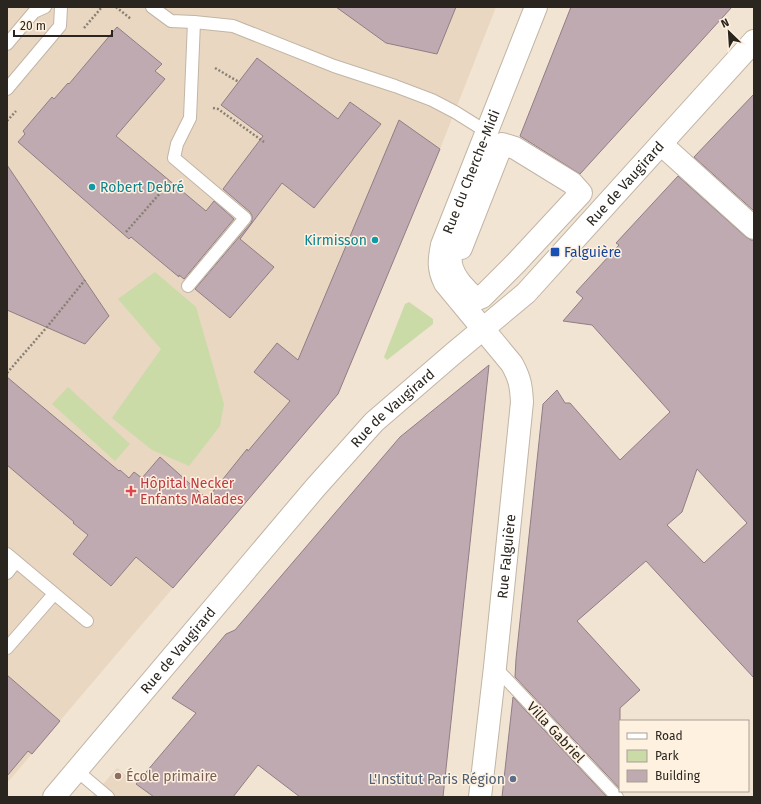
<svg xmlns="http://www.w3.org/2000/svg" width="761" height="804" font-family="'Fira Sans',sans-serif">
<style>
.built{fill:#e9d7c1}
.green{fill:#cadba8}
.building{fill:#bfaab2;stroke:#917d85;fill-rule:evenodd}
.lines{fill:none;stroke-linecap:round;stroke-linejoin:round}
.lane-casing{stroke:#c2b5a5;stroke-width:14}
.street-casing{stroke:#c2b5a5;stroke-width:24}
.secondary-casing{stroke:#c2b5a5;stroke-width:24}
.path{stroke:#888074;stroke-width:2.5;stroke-dasharray:2 2;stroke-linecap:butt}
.lane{stroke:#fff;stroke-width:12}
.street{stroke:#fff;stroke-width:22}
.secondary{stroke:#fff;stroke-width:22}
.culture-dot{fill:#0f9aa8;stroke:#fef1e0;stroke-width:1.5}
.transit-dot{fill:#1a4fb4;stroke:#fef1e0;stroke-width:1.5}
.health-dot{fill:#e0444e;stroke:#fef1e0;stroke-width:1.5}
.education-dot{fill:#8d6e63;stroke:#fef1e0;stroke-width:1.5}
.service-dot{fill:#5c6f8a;stroke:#fef1e0;stroke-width:1.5}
.labels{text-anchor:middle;stroke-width:3;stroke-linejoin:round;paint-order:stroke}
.street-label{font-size:14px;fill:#2a251f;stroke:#fef1e0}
.culture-label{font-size:14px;fill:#0d838f;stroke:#fef1e0;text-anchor:start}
.transit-label{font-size:14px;fill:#164399;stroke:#fef1e0;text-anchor:start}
.health-label{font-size:14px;fill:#be3a42;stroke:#fef1e0;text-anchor:start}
.education-label{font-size:14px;fill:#785e54;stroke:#fef1e0;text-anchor:start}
.service-label{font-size:14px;fill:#4e5e75;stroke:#fef1e0;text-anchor:end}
</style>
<rect width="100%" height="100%" fill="#f1e4d3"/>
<g class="built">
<path d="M7 7H496L440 149 338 394 7 783Z"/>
<path d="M117 768 136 784 154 797H92Z"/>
</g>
<g class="green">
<path d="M155 272 196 307 224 404 220 426 189 466 152 450 112 418 161 349 118 299Z"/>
<path d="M409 302 433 319V324L387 360 384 357 405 304Z"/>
<path d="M68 387 130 444 115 461 52 404Z"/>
</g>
<g class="building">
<path d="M336 7H456L437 54 386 43Z"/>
<path d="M571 7H732L580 174 520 136Z"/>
<path d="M117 27 162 64 155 71 165 79 116 136 206 211 214 201 234 219 184 279 179 275V277L131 237 129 239 18 142 25 134 23 131 52 97 54 99 68 83 69 84Z"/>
<path d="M257 58 338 119 350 102 381 124 314 208 282 183 240 239 274 267 230 318 195 289 251 223 252 220V216L250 212 223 189 263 136 221 105Z"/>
<path d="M754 94V211L694 157Z"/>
<path d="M399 120 440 149 338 394 173 588 136 557 111 586 73 554 88 535 73 523 74 522 7 465V377L119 471 120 470 129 478 134 472 142 478 160 457 207 499 247 449 248 451 290 401 254 372 277 343 298 360Z"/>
<path d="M7 165 109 316 85 344 7 310Z"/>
<path d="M678 176 746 237 751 240H754V678L646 561 577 621 640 690 620 708V789L515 677 516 659 543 404 557 390 565 403H570L620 460 670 412 592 325 563 321 583 298 576 292 619 245 616 243ZM697 469 747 523 704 563 667 525 682 512Z"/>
<path d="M489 365 443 797H300L258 765 233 797H154L136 784 196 713 172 698 226 634 235 630 400 437Z"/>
<path d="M7 675 60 721 32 754 28 751 7 776Z"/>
<path d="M513 697 607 797H502Z"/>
</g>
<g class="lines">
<g class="lane-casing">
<g id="lane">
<path d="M152 7 171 21 194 22 233 26 334 66 395 86 432 100 455 112 487 132"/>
<path d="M7 44 34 12 45 7"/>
<path d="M7 89 60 26 61 7"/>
<path d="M188 286 245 218 174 158 177 144 190 118 194 22"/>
<path d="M7 554 87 621"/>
<path d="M7 573 16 562"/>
<path d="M7 648 54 594"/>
<path d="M495 667 617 797"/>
<path d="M76 770 108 797"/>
</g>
</g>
<g class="street-casing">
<g id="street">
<path d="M502 144 515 148 572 183 581 193 516 263 482 297 477 299C467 292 453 277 451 264 450 259 452 254 452 249L461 248Z"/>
<path d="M661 144 754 228"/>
</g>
</g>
<g class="secondary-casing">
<g id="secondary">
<path id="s1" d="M54 797 315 488 374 422 454 353 526 293 754 41"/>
<path id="s2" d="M480 797 495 667 522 402C521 385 520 379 512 364L445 283C438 269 439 260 442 245L536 7"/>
</g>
</g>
<g class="path">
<path d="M116 7 131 19"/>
<path d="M84 28 102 7"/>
<path d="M215 68 239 82"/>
<path d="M213 108 218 109 264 142"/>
<path d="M7 121 16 111"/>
<path d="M126 232 169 183"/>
<path d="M7 373 47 327 85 280"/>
</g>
<use href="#lane" class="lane"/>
<use href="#street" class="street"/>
<use href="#secondary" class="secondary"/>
</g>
<g class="culture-dot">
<circle cx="92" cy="187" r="4"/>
<circle cx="375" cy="240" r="4"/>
</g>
<rect class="transit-dot" x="550" y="247" width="10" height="10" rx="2"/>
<path class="health-dot" d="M129 485h4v4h4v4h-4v4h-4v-4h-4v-4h4z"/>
<circle class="education-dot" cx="118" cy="776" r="4"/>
<circle class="service-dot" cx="513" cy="779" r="4"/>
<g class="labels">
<g class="street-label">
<text dy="5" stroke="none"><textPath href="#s2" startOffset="660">Rue du Cherche-Midi</textPath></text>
<text dy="5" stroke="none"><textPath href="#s1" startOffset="840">Rue de Vaugirard</textPath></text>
<text dy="5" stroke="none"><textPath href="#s1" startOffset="516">Rue de Vaugirard</textPath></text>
<text dy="5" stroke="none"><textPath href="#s2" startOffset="242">Rue Falguière</textPath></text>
<text dy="5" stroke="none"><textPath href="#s1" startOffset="192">Rue de Vaugirard</textPath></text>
<text transform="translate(556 732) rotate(47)" y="5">Villa Gabriel</text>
</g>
<g class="culture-label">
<text x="100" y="192">Robert Debré</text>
<text x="367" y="245" text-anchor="end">Kirmisson</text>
</g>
<g class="transit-label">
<text x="564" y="257">Falguière</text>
</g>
<g class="health-label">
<text x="140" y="488">Hôpital Necker<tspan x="140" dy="16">Enfants Malades</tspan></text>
</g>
<g class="education-label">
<text x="126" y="781">École primaire</text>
</g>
<g class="service-label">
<text x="505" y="784">L'Institut Paris Région</text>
</g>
</g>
<rect width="761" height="804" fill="none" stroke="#2a251f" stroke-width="16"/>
<rect x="619" y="720" width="130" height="72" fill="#fef1e0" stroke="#a99f93"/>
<rect x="627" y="733" width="20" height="6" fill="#ffffff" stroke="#a99f93"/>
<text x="655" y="740" font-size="12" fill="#2a251f">Road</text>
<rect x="627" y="750" width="20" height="12" fill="#cadba8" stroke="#a99f93"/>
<text x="655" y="760" font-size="12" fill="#2a251f">Park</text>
<rect x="627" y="770" width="20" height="12" fill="#bfaab2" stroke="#a99f93"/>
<text x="655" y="780" font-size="12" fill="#2a251f">Building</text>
<g transform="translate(729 32) rotate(335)" stroke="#fef1e0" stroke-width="3" paint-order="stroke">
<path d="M0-3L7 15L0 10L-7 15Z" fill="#2a251f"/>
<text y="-6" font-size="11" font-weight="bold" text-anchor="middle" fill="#2a251f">N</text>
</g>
<path d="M14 30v6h98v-6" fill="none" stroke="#2a251f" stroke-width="2"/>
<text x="20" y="30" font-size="12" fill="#2a251f" stroke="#fef1e0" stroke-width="3" paint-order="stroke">20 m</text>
</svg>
